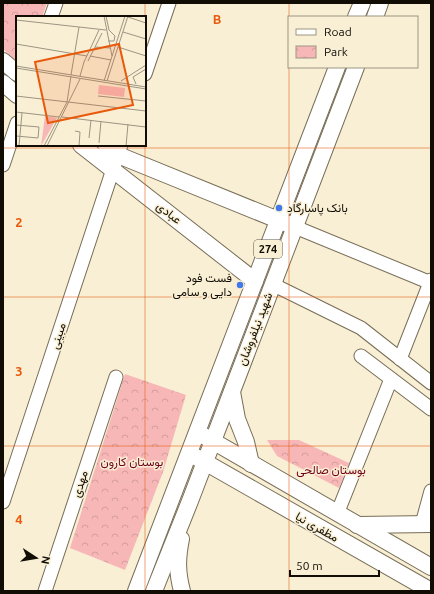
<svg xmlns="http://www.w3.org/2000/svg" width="434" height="594" font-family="Ubuntu,Vazirmatn,sans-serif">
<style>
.park{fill:url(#park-crowns)}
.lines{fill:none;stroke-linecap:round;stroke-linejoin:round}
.minor-casing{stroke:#776d56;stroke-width:15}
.major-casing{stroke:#776d56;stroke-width:18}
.minor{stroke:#fff;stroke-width:13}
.major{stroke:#fff;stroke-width:16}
.grid{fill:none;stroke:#e8590c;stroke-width:1;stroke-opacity:0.55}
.poi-dot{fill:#4279e9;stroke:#f9efd5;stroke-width:1.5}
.labels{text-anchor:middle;stroke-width:3;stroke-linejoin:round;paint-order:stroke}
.shield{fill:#f9efd5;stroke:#575143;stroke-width:1}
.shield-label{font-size:11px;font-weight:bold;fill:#110d05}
.poi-label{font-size:12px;fill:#110d05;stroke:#f9efd5;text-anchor:start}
.street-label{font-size:12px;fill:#110d05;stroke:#f9efd5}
.park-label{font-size:12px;fill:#70011b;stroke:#f9efd5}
.inset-road{fill:none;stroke:#9c9582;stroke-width:1}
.view{fill:#e8590c;fill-opacity:0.15;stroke:#e8590c;stroke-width:2}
.inset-edge{fill:none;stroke:#110d05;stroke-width:2}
.grid-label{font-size:13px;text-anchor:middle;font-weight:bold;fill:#e8590c;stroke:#f9efd5;stroke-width:3;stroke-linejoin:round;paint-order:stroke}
</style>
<defs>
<pattern id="park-crowns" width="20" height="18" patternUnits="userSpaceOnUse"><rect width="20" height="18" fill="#f8b7b7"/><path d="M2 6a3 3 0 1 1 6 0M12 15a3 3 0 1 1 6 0" fill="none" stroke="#d49c9c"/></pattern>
</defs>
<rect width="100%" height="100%" fill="#f9efd5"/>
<g class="park">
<path d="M3 3H47L42 17H17V61L3 49Z"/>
<path d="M125 374 186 395 163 472 125 570 70 548Z"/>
<path d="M267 440H299L349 463 339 488 277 456Z"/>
</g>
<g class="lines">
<g class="minor-casing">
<g id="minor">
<path d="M51 17 56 3"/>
<path d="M145 74 169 3"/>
<path d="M3 165 17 123"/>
<path d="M295 227 431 283"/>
<path d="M272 284 361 328 431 383"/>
<path d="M361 356 431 409"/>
<path d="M400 359 431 280"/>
<path d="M3 502 121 145"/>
<path d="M337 514 391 379"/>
<path d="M422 524 431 491"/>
<path d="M45 591 116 377"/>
</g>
</g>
<g class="major-casing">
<g id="major">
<path d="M356 17 362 3"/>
<path d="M375 17 380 3"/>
<path d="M3 61 17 73"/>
<path d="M3 83 17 95"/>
<path d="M81 145 255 281"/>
<path d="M106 145 118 155 288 224"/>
<path d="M232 392 237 419 246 442 251 464"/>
<path d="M204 436 431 567"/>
<path d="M196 457 431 591"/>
<path d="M357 525 431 524"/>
<path d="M181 539C177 559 177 572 182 591"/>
<path d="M136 591 337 67"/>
<path d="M154 591 190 501 356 67"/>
</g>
</g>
<use href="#minor" class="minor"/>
<use href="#major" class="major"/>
</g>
<path class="grid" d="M145 3V17M289 3V17M289 67V591M145 145V591M3 148H431M3 297H431M3 446H431"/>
<g class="poi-dot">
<circle cx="279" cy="208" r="4"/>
<circle cx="240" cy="285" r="4"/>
</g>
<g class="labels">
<rect class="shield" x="254" y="240" width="28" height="18" rx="3"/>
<g class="shield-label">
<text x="268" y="253">274</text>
</g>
<g class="poi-label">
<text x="287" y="212">بانک پاسارگاد</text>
<text x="232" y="282" text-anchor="end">فست فود<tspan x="232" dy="14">دایی و سامی</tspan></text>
</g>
<g class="street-label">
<text transform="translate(169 213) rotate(38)" y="4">عبادی</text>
<text transform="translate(255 329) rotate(-69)" y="4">شهید نیلفروشان</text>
<text transform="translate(58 336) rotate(-72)" y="4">مبینی</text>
<text transform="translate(80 484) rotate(-72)" y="4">مهدی</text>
<text transform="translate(317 527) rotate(30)" y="4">مظفری نیا</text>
</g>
<g class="park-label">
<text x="132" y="466">بوستان کارون</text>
<text x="331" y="474">بوستان صالحی</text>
</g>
</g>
<g transform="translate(16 16)">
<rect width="130" height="130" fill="#f9efd5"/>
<path d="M83 69 109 72 108 81 82 78ZM29 100 41 102 25 130Z" fill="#f8b7b7"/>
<path class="inset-road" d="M88 0 96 40M90 0 93 14M112 1 130 7M0 4 90 14M107 16 130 23M92 25H98L99 20 93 14M0 28 71 40M79 31 94 32M102 31 130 40M74 40 95 44M72 45 86 17M0 50 130 71M0 52 130 73M55 59 63 11M64 60 68 46 83 14M88 65 109 0M91 65 112 0M105 65 130 49M120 68 117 61 130 53M0 80 130 95M82 80 130 85M0 96 43 101M46 101 130 111M0 109 23 111 22 122 0 120M59 115 64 116 63 130M73 122 75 104M83 127 85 105M3 130 6 97M28 130 51 86 55 60M31 130 64 63M110 130 112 108"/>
<path class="view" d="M103 28 117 89 32 107 19 46Z"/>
<rect width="130" height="130" class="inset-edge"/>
</g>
<g class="grid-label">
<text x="217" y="24">B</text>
<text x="19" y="227">2</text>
<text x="19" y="376">3</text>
<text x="19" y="524">4</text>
</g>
<rect width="434" height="594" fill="none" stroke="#110d05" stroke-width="8"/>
<rect x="288" y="16" width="130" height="52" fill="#f9efd5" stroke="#9c9582"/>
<rect x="296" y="29" width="20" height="6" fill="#ffffff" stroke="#9c9582"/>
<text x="324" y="36" font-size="12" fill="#110d05">Road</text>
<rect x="296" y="46" width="20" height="12" fill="url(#park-crowns)" stroke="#9c9582"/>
<text x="324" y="56" font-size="12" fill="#110d05">Park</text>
<g transform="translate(36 558) rotate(102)" stroke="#f9efd5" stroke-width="3" paint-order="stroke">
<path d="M0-3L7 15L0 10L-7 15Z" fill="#110d05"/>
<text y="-6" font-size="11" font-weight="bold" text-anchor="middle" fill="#110d05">N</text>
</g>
<path d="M290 570v6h89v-6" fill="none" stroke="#110d05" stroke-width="2"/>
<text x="296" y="570" font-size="12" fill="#110d05" stroke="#f9efd5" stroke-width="3" paint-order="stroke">50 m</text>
</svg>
